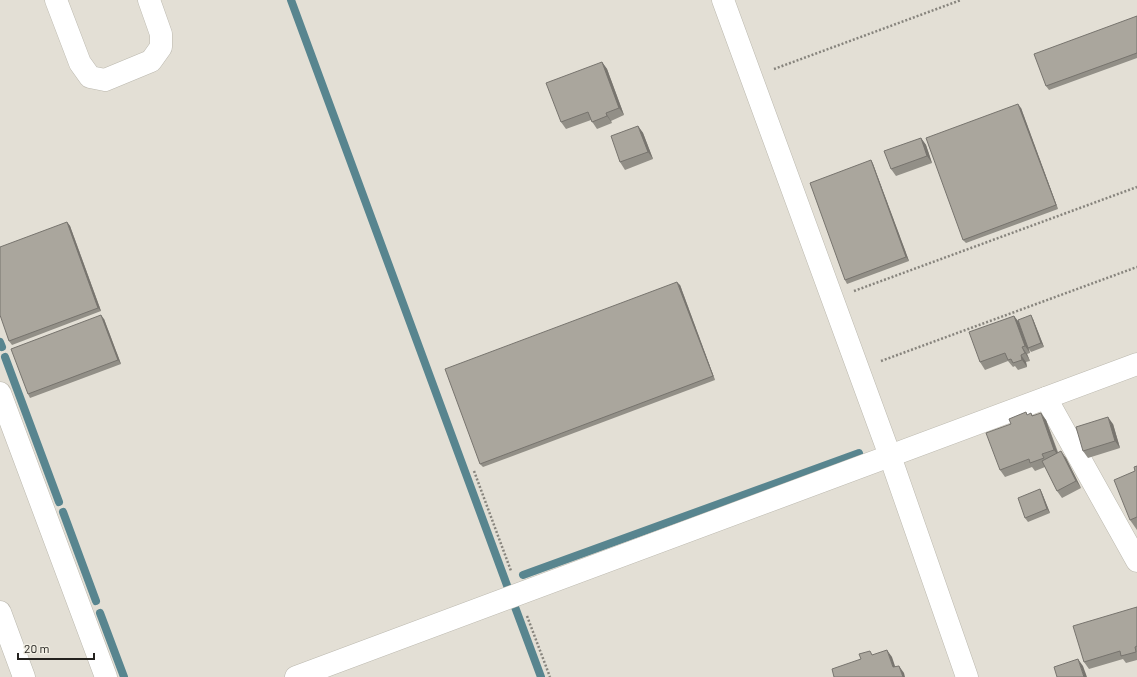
<svg xmlns="http://www.w3.org/2000/svg" width="1137" height="677" font-family="Barlow,sans-serif">
<style>
.lines{fill:none;stroke-linecap:round;stroke-linejoin:round}
.stream{stroke:#58858f;stroke-width:8}
.minor-casing{stroke:#bbb8ae;stroke-width:23}
.path{stroke:#87847d;stroke-width:2.5;stroke-dasharray:2 2;stroke-linecap:butt}
.minor{stroke:#fff;stroke-width:22}
.wall{fill:#928f87}
.shaded-wall{fill:#77746e}
.building{fill:#aaa69d;stroke:#77746e}
</style>
<rect width="100%" height="100%" fill="#e3dfd5"/>
<g class="lines">
<g class="stream">
<path d="M291 0 508 588"/>
<path d="M0 342 2 347"/>
<path d="M5 357 59 502"/>
<path d="M63 512 96 601"/>
<path d="M523 575 859 453"/>
<path d="M515 607 541 677"/>
<path d="M100 613 124 677"/>
</g>
<g class="minor-casing">
<g id="minor">
<path d="M56 0 80 63 90 77 105 80 151 61 161 47V34L149 0"/>
<path d="M723 0 890 456 967 677"/>
<path d="M0 393 106 677"/>
<path d="M1046 398 1137 561"/>
<path d="M0 612 24 677"/>
<path d="M296 677 1137 364"/>
</g>
</g>
<g class="path">
<path d="M774 69 961 0"/>
<path d="M854 291 1137 187"/>
<path d="M881 361 1137 267"/>
<path d="M474 471 511 571"/>
<path d="M527 616 550 677"/>
</g>
<use href="#minor" class="minor"/>
</g>
<g class="wall">
<path d="M1137 16V58L1049 90 1046 86Z"/>
<path d="M602 62 607 69 624 115 611 121 612 123 597 129 591 120 566 129 561 122Z"/>
<path d="M1021 108 1058 209 966 243 963 240Z"/>
<path d="M638 126 643 133 653 159 625 170 620 162Z"/>
<path d="M921 138 926 145 932 163 896 176 891 169Z"/>
<path d="M871 160 873 164 909 261 847 284 845 280Z"/>
<path d="M67 222 70 226 101 311 12 345 9 341Z"/>
<path d="M680 285 715 380 483 467 480 464Z"/>
<path d="M1014 316 1019 322 1033 319 1044 347 1031 352 1029 349 1030 353 1027 354 1030 361 1026 362 1027 367 1018 370 1015 366 1013 367 1008 361 985 370 980 362Z"/>
<path d="M104 319 121 364 30 398 28 394Z"/>
<path d="M1027 415H1033L1046 420 1058 452 1066 458 1081 488 1062 498 1057 491 1045 467 1035 471 1032 467 1005 477 1000 470 1011 424Z"/>
<path d="M1113 424 1120 448 1088 458 1083 451Z"/>
<path d="M1137 466V530L1130 520 1135 471Z"/>
<path d="M1040 489 1042 493 1050 513 1028 522 1025 518Z"/>
<path d="M1137 607V660L1126 663 1123 659 1089 669 1084 662Z"/>
</g>
<g class="shaded-wall">
<path d="M602 62 607 69 624 115 619 108Z"/>
<path d="M1018 104 1021 108 1058 209 1056 205Z"/>
<path d="M606 113 611 121 612 123 607 116Z"/>
<path d="M638 126 643 133 653 159 648 152Z"/>
<path d="M921 138 926 145 932 163 927 156Z"/>
<path d="M871 160 873 164 909 261 906 257Z"/>
<path d="M67 222 70 226 101 311 98 308Z"/>
<path d="M677 282 680 285 715 380 713 376Z"/>
<path d="M101 315 104 319 121 364 118 360Z"/>
<path d="M1031 315 1033 319 1044 347 1041 343Z"/>
<path d="M1014 316 1019 323 1030 353 1025 346Z"/>
<path d="M1022 347 1027 354 1030 361 1025 353Z"/>
<path d="M1021 355 1026 362 1027 367 1022 360Z"/>
<path d="M1041 413 1046 420 1059 457 1054 450Z"/>
<path d="M1108 417 1113 424 1120 448 1115 441Z"/>
<path d="M1061 451 1066 458 1081 488 1076 481Z"/>
<path d="M1040 489 1042 493 1050 513 1047 509Z"/>
<path d="M887 650 892 657 898 675 893 667Z"/>
<path d="M1078 659 1083 666 1087 677H1084Z"/>
<path d="M899 666 904 673 905 677H903Z"/>
</g>
<g class="building">
<path d="M1137 16V53L1046 86 1034 54Z"/>
<path d="M602 62 619 108 606 113 607 116 592 122 588 112 561 122 546 83Z"/>
<path d="M1018 104 1056 205 963 240 926 138Z"/>
<path d="M638 126 648 152 620 162 611 136Z"/>
<path d="M921 138 927 156 891 169 884 151Z"/>
<path d="M871 160 906 257 845 280 810 183Z"/>
<path d="M67 222 98 308 9 341 0 315V247Z"/>
<path d="M677 282 713 376 480 464 445 369Z"/>
<path d="M101 315 118 360 28 394 11 349Z"/>
<path d="M1031 315 1041 343 1028 348 1018 320Z"/>
<path d="M1014 316 1025 346 1022 347 1025 353 1021 355 1022 360 1013 363 1011 359 1008 360 1005 353 980 362 969 332Z"/>
<path d="M1026 412 1027 415 1031 413 1032 416 1041 413 1054 450 1042 454 1044 458 1030 463 1029 459 1000 470 986 433 1011 424 1009 419Z"/>
<path d="M1108 417 1115 441 1083 451 1076 427Z"/>
<path d="M1061 451 1076 481 1057 491 1042 461Z"/>
<path d="M1137 466V517L1130 520 1114 480 1135 471 1134 467Z"/>
<path d="M1040 489 1047 509 1025 518 1018 498Z"/>
<path d="M1137 607V646L1135 647 1136 652 1121 656 1120 651 1084 662 1073 626Z"/>
<path d="M887 650 893 667 899 666 903 677H834L832 669 861 659 859 654 870 651 872 655Z"/>
<path d="M1078 659 1084 677H1057L1054 667Z"/>
</g>
<path d="M18 653v6h76v-6" fill="none" stroke="#24221f" stroke-width="2"/>
<text x="24" y="653" font-size="12" fill="#24221f" stroke="#f0ede2" stroke-width="3" paint-order="stroke">20 m</text>
</svg>
